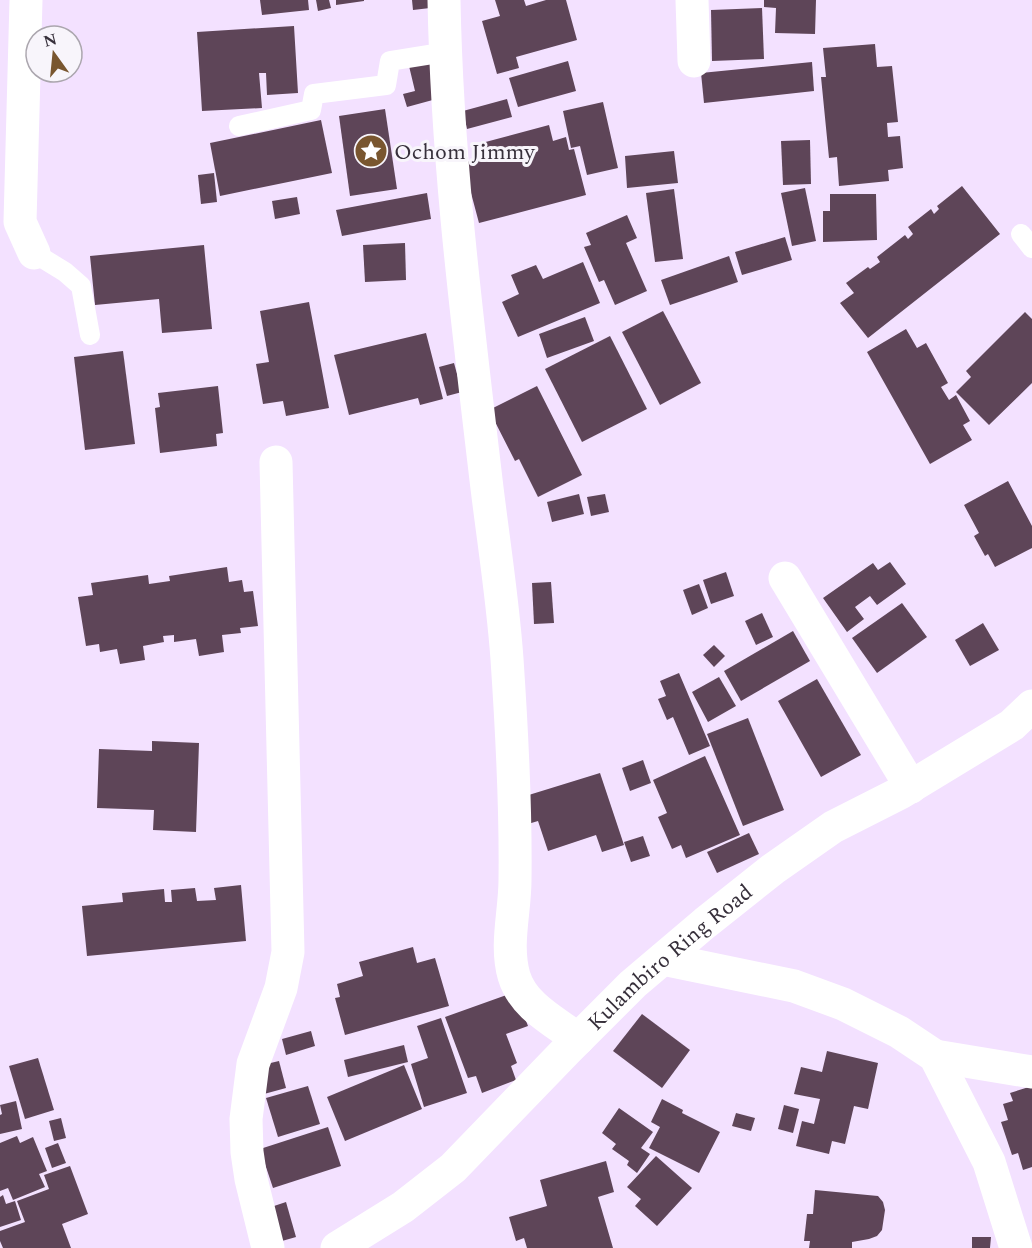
<svg xmlns="http://www.w3.org/2000/svg" width="1032" height="1248" font-family="Spectral,serif">
<style>
.building{fill:#5e4558}
.lines{fill:none;stroke-linecap:round;stroke-linejoin:round}
.service{stroke:#fff;stroke-width:20}
.minor{stroke:#fff;stroke-width:33}
.labels{text-anchor:middle;stroke-width:6;stroke-linejoin:round;paint-order:stroke}
.poi-label{font-size:22px;fill:#37303b;stroke:#f8f5fb;text-anchor:start}
.street-label{font-size:22px;fill:#37303b;stroke:#f8f5fb}
</style>
<rect width="100%" height="100%" fill="#f3e1ff"/>
<g class="building">
<path d="M260 0H308L309 10 262 15Z"/>
<path d="M316 0H329L331 8 318 11Z"/>
<path d="M336 0H364V1L336 5Z"/>
<path d="M412 0H429L430 8 413 10Z"/>
<path d="M495 0H524L526 6 546 0H566L577 40 516 57 519 68 497 74 482 21 500 16Z"/>
<path d="M764 0H816L815 34 775 33 776 8 764 7Z"/>
<path d="M762 8 764 59 712 61 711 10Z"/>
<path d="M294 26 298 93 267 95 266 73H259L262 108 202 111 197 32Z"/>
<path d="M875 44 877 67 892 66 898 122 887 123 888 137 900 136 903 168 888 170 889 181 839 186 837 157 829 158 821 77H826L823 48Z"/>
<path d="M430 61 440 98 407 107 403 94 415 91 409 66Z"/>
<path d="M568 61 576 91 518 107 509 78Z"/>
<path d="M812 62 814 91 704 103 701 73Z"/>
<path d="M507 99 512 117 467 129 463 111Z"/>
<path d="M603 102 618 168 587 175 580 146 571 148 563 111Z"/>
<path d="M385 109 397 189 350 196 339 116Z"/>
<path d="M321 120 332 173 220 196 210 143Z"/>
<path d="M549 125 553 141 566 137 569 150 574 149 586 195 479 223 463 163 482 158 478 144Z"/>
<path d="M810 140 811 184 783 185 781 141Z"/>
<path d="M674 151 678 183 627 188 625 156Z"/>
<path d="M214 173 217 202 201 204 198 175Z"/>
<path d="M962 186 1000 234 868 338 840 303 854 293 846 283 868 267 870 269 880 262 877 257 905 235 908 239 913 234 908 227 931 209 934 214 939 209 937 206Z"/>
<path d="M805 188 816 241 792 246 781 193Z"/>
<path d="M674 189 683 259 655 262 646 193Z"/>
<path d="M427 193 431 219 342 236 336 210Z"/>
<path d="M830 194H876L877 240 823 242V211H830Z"/>
<path d="M297 197 300 214 275 219 272 201Z"/>
<path d="M627 215 637 238 626 243 647 291 615 305 604 280 599 282 584 247 591 245 586 233Z"/>
<path d="M785 237 792 260 742 275 735 252Z"/>
<path d="M405 243 406 280 365 282 363 245Z"/>
<path d="M204 245 212 329 162 333 159 299 95 305 90 256Z"/>
<path d="M729 256 738 282 670 305 661 280Z"/>
<path d="M583 262 600 303 518 337 502 302 519 294 511 275 536 265 543 279Z"/>
<path d="M309 302 329 408 286 416 283 401 263 404 256 364 269 362 260 311Z"/>
<path d="M663 311 701 383 660 405 622 332Z"/>
<path d="M1025 312 1032 319V383L989 425 956 392 971 377 966 371Z"/>
<path d="M585 317 594 341 547 358 539 334Z"/>
<path d="M906 329 917 348 926 343 948 383 941 387 949 400 956 395 970 421 963 425 972 440 930 464 867 352Z"/>
<path d="M426 333 443 399 420 405 418 398 349 415 334 355Z"/>
<path d="M610 336 647 409 582 442 545 369Z"/>
<path d="M123 351 135 444 85 450 74 357Z"/>
<path d="M454 363 462 392 447 396 439 367Z"/>
<path d="M218 386 223 433 216 434 217 446 160 453 155 408 160 407 158 393Z"/>
<path d="M537 386 582 475 538 497 519 459 515 461 489 410Z"/>
<path d="M1008 481 1032 526V548L995 567 988 554 985 556 974 536 979 533 964 505Z"/>
<path d="M579 494 584 514 552 522 547 502Z"/>
<path d="M605 494 609 512 591 516 587 497Z"/>
<path d="M890 562 906 584 877 605 870 596 855 607 864 619 847 632 823 598 873 563 878 570Z"/>
<path d="M227 567 229 582 242 580 244 592 253 591 258 626 240 628 241 633 222 635 224 652 199 656 196 639 174 642V635L163 636 164 642 143 646 145 660 120 664 117 649 100 652 99 644 86 646 78 597 93 595 91 583 148 575 149 584 170 581 169 576Z"/>
<path d="M726 572 734 596 711 604 703 580Z"/>
<path d="M551 582 554 623 534 624 532 583Z"/>
<path d="M699 584 708 608 692 615 683 590Z"/>
<path d="M902 603 927 637 877 673 852 638Z"/>
<path d="M762 613 773 637 756 645 745 621Z"/>
<path d="M983 623 999 650 970 666 955 640Z"/>
<path d="M793 631 810 661 741 701 724 671Z"/>
<path d="M714 645 725 656 714 667 703 655Z"/>
<path d="M679 673 710 746 689 755 673 717 667 720 658 699 666 696 660 681Z"/>
<path d="M719 677 736 706 708 722 692 692Z"/>
<path d="M817 679 861 755 821 777 778 701Z"/>
<path d="M748 718 784 810 743 826 707 734Z"/>
<path d="M152 741 199 743 196 832 153 830 154 810 97 808 99 749 152 751Z"/>
<path d="M705 756 740 835 686 858 681 845 672 849 658 817 667 813 653 780Z"/>
<path d="M643 760 651 783 630 791 622 768Z"/>
<path d="M600 773 624 845 602 852 596 835 548 851 538 821 528 824 519 798Z"/>
<path d="M749 833 759 854 717 873 707 852Z"/>
<path d="M643 836 650 856 631 862 624 842Z"/>
<path d="M241 885 246 941 87 956 82 906 123 902 122 893 164 889 165 902H172L171 890 195 888 197 901 216 900 214 888Z"/>
<path d="M413 947 417 963 435 958 449 1006 345 1035 335 998 340 997 337 984 363 976 359 962Z"/>
<path d="M515 992 528 1026 506 1034 517 1063 511 1066 516 1080 482 1093 476 1076 468 1078 445 1017Z"/>
<path d="M642 1014 690 1050 662 1088 613 1051Z"/>
<path d="M441 1018 467 1093 424 1107 411 1064 428 1058 417 1026Z"/>
<path d="M311 1031 315 1046 286 1055 282 1039Z"/>
<path d="M404 1045 408 1062 348 1077 344 1060Z"/>
<path d="M827 1051 878 1063 868 1109 854 1106 845 1144 832 1141 829 1154 796 1146 802 1121 814 1124 820 1099 794 1094 801 1067 822 1072Z"/>
<path d="M38 1058 54 1110 25 1119 9 1066Z"/>
<path d="M279 1061 286 1088 264 1094 258 1066Z"/>
<path d="M404 1065 422 1109 345 1141 327 1097Z"/>
<path d="M308 1086 320 1124 278 1137 266 1098Z"/>
<path d="M1032 1086V1167L1023 1170 1018 1153 1012 1155 1001 1122 1008 1120 1003 1104 1013 1101 1010 1093Z"/>
<path d="M662 1099 683 1110 682 1113 720 1132 699 1173 649 1148 660 1127 651 1122Z"/>
<path d="M16 1101 22 1129 0 1134V1115L2 1114 0 1105Z"/>
<path d="M784 1105 799 1109 793 1133 778 1129Z"/>
<path d="M619 1108 653 1132 641 1148 650 1154 637 1173 627 1165 629 1161 612 1149 616 1144 602 1133Z"/>
<path d="M736 1113 755 1118 751 1131 732 1126Z"/>
<path d="M61 1118 66 1138 54 1141 49 1121Z"/>
<path d="M328 1127 341 1166 273 1188 260 1149Z"/>
<path d="M17 1136 20 1143 33 1137 47 1171 39 1174 45 1187 13 1200 8 1188 0 1191V1143Z"/>
<path d="M58 1143 66 1163 52 1168 45 1148Z"/>
<path d="M656 1156 692 1188 657 1226 635 1206 641 1199 627 1187Z"/>
<path d="M606 1161 614 1192 598 1197 613 1248H527L524 1238 516 1241 509 1217 547 1206 540 1180Z"/>
<path d="M70 1166 88 1214 62 1224 71 1248H3L0 1241V1231L25 1222 17 1201 49 1189 44 1175Z"/>
<path d="M815 1190 878 1196 883 1202 885 1210 882 1230 877 1236 869 1239 852 1242V1248H809L810 1241H804L807 1214H813Z"/>
<path d="M3 1195 6 1204 15 1201 21 1220 0 1227V1197Z"/>
<path d="M286 1202 296 1237 275 1243 265 1209Z"/>
<path d="M972 1237H991L990 1248H972Z"/>
</g>
<g class="lines">
<g class="service">
<path d="M239 126 311 110 314 94 386 85 390 61 446 52"/>
<path d="M1021 234 1032 248"/>
<path d="M34 253 65 272 81 286 90 335"/>
</g>
<g class="minor">
<path d="M26 0 20 222 34 253"/>
<path d="M444 0C447 164 468 326 487 488 494 545 503 602 507 659 512 733 516 806 515 880 515 912 505 945 514 976 523 1006 554 1021 578 1039"/>
<path d="M692 0 694 61"/>
<path d="M785 578 911 787"/>
<path d="M663 959 794 986 843 1004 899 1032 935 1056 989 1162 1016 1248"/>
<path d="M935 1056 1032 1072"/>
<path d="M268 1248 251 1179 247 1152 246 1119 253 1064 281 988 288 952 276 462"/>
<path id="s1" d="M337 1248 403 1207 453 1168 566 1051 633 984 705 923 773 869 833 827 902 792 1012 725 1032 706"/>
</g>
</g>
<defs>
<g id="sight-disc" transform="scale(1.725)"><circle r="9.5" fill="#79562f" stroke="#f8f5fb"/><path d="M0-6L1.8-2.2L6-1.7L2.9 1.2L3.7 5.4L0 3.3L-3.7 5.4L-2.9 1.2L-6-1.7L-1.8-2.2Z" fill="#fff"/></g>
</defs>
<g fill-rule="evenodd">
<use href="#sight-disc" x="371" y="151"/>
</g>
<g class="labels">
<g class="poi-label">
<text x="394" y="159">Ochom Jimmy</text>
</g>
<g class="street-label">
<text dy="8" stroke="none"><textPath href="#s1" startOffset="444">Kulambiro Ring Road</textPath></text>
</g>
</g>
<g transform="translate(54 54) rotate(345)"><circle r="28" fill="#f8f5fb" stroke="#aba6ae" stroke-width="1.5"/>
<path d="M0-4.5L10 22L0 15L-10 22Z" fill="#79562f"/>
<text y="-9" font-size="16" font-weight="bold" text-anchor="middle" fill="#37303b">N</text>
</g>
</svg>
